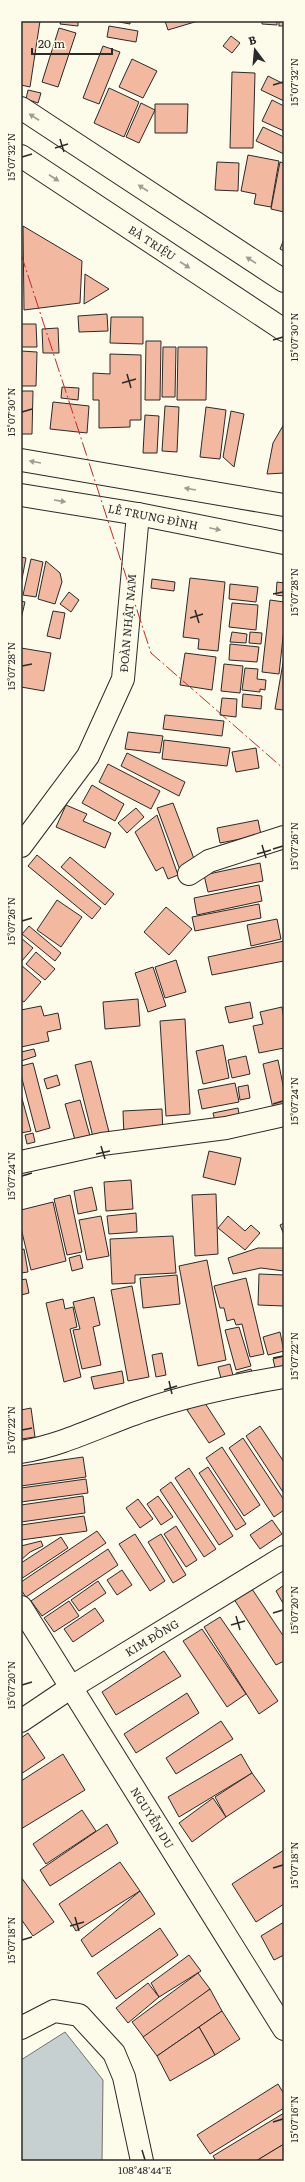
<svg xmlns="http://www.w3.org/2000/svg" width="305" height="2182" font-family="Literata,serif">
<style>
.water{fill:#c7d0d0;stroke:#74746e}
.building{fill:#f2b8a0;stroke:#2b2b2b}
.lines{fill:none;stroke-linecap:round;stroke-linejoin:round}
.street-casing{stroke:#2b2b2b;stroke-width:24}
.secondary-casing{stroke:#2b2b2b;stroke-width:24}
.highway-casing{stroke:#2b2b2b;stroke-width:24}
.street{stroke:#fdfbea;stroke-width:22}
.secondary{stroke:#fdfbea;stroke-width:22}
.highway{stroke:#fdfbea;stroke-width:22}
.power{stroke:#c62828;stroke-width:1;stroke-dasharray:14 3 2 3;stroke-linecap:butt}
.oneway{fill:#9e9d94}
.ticks{fill:none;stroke:#2b2b2b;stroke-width:1.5}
.labels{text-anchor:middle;stroke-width:3;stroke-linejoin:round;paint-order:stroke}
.street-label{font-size:11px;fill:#2b2b2b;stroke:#fdfbea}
.neatline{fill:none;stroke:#2b2b2b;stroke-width:1.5}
.ticks-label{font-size:10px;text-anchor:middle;fill:#2b2b2b}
</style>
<rect width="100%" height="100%" fill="#fdfbea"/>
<path class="water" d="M65 2032 103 2080 102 2161H21V2060Z"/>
<g class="building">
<path d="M21 21H40L30 87 21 85Z"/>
<path d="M61 21H78V26L60 24Z"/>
<path d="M114 21H130V24Z"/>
<path d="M165 21H198L168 30Z"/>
<path d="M262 21H277V25L262 24Z"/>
<rect x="279" y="21" width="5" height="5"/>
<path d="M109 26 138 31 136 42 107 37Z"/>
<path d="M59 28 76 33 58 87 42 82Z"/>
<path d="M231 36 240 43 232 53 223 46Z"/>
<path d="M103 46 120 52 99 104 83 98Z"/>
<path d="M132 59 157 71 143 98 119 87Z"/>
<path d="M232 72 255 73 253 148H230Z"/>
<path d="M268 76 284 84V101L261 90Z"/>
<path d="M109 88 139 102 124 137 94 123Z"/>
<path d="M28 90 41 93 38 103 26 99Z"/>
<path d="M272 100 284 106V131L262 121Z"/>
<path d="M141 103 155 110 139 143 126 137Z"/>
<path d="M155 104H188L187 133H155Z"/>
<path d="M263 127 284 137V154L256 141Z"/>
<path d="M248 155 279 161 271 207 254 204 256 194 241 191Z"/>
<path d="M217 162 239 163 238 191 215 190Z"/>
<path d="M280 162 284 163V212L271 209Z"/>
<path d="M23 226 82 261 80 303 24 310Z"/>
<path d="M284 239V251L280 249Z"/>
<path d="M85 274 109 289 84 304Z"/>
<path d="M107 314 108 331 79 332 78 316Z"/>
<path d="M111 317H143V344L110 343Z"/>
<path d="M21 324H36L37 347H21Z"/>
<path d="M58 328 59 353H43L42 329Z"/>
<path d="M146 341H161L160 400H145Z"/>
<path d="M163 347H176L175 397H162Z"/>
<path d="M178 347H207L206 400H177Z"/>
<path d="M21 351 37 352 36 386H21Z"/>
<path d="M110 354 141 355V420H130V427L99 428V400H93V373L110 374Z"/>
<path d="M62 387 79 388 78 400 61 398Z"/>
<path d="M21 391H33L32 434H21Z"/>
<path d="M53 402 89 406 87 433 50 429Z"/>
<path d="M165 406 179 407 177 452 162 451Z"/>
<path d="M206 407 226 410 220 459 200 457Z"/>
<path d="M231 411 244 414 234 467 223 457Z"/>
<path d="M145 415 159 416 157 453H143Z"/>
<path d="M284 424V473L267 474 273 443Z"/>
<path d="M21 557 26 558 21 584Z"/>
<path d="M31 559 43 562 36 597 23 595Z"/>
<path d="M46 561 60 573 62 582 55 604 38 599Z"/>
<path d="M190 578 225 582 218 651 198 649 199 639 183 637Z"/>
<path d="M152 579 175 582 174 591 151 588Z"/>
<path d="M277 582 284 583V596L276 595Z"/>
<path d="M230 584 258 587 256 602 229 599Z"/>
<path d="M69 592 79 600 71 612 60 604Z"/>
<path d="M270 600 284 602V628L279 674 262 672Z"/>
<path d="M21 601 25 602 21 619Z"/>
<path d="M232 603 258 605 256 630 229 627Z"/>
<path d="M53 611 65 613 60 639 47 636Z"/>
<path d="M232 632 247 634 246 643 230 642Z"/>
<path d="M250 632 262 633 261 644 249 643Z"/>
<path d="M230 644 259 647 257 662 229 660Z"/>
<path d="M21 648 51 653 44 691 21 687Z"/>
<path d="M185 653 216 657 212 690 180 685Z"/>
<path d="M284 657V710L275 709Z"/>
<path d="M224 664 243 666 240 693 221 691Z"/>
<path d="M245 668 258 669 257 679 266 680 265 690 260 689V692L242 690Z"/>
<path d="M243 694 262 696 261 709 242 707Z"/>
<path d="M222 698 237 699 236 717 220 715Z"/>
<path d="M165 715 224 721 222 736 163 729Z"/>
<path d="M128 732 163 736 160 753 125 749Z"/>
<path d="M164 740 230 748 227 766 162 759Z"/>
<path d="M256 748 259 768 236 772 232 752Z"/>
<path d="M127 753 185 782 179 796 121 766Z"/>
<path d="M108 764 160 791 151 809 99 782Z"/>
<path d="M92 785 124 804 115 821 82 803Z"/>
<path d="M173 803 196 864 180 870 157 808Z"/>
<path d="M66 805 87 814 83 821 111 833 105 848 56 827Z"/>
<path d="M136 808 144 817 127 833 118 823Z"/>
<path d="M157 815 178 875 168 879 163 867 156 871 135 832Z"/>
<path d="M258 820 261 835 220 843 217 828Z"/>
<path d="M37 855 101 908 92 919 28 866Z"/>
<path d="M70 857 114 894 105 905 61 867Z"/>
<path d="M260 863 263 881 208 892 204 875Z"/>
<path d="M259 885 262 901 197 915 194 898Z"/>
<path d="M57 900 82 917 61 947 37 930Z"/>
<path d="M259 904 261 918 195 931 192 917Z"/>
<path d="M166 907 192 929 169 955 144 932Z"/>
<path d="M277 919 281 939 251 946 247 925Z"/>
<path d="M29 926 61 953 55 961 22 934Z"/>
<path d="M21 938 33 948 21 962Z"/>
<path d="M284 941V961L212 975 208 957Z"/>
<path d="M36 952 55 969 45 980 26 964Z"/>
<path d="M176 960 186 992 165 998 155 967Z"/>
<path d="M21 965 41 982 24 1002 21 1000Z"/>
<path d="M153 967 166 1006 148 1012 135 973Z"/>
<path d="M138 999 140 1026 105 1029 103 1002Z"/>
<path d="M250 1002 253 1018 229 1023 225 1007Z"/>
<path d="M41 1006 44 1016 58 1013 61 1029 47 1032 49 1041 21 1047V1010Z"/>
<path d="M282 1007 284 1019V1048L259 1053 253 1026 263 1024 260 1012Z"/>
<path d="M185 1019 190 1114 166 1116 160 1021Z"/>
<path d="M223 1045 229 1078 203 1084 196 1051Z"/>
<path d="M34 1049 36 1056 21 1061V1052Z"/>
<path d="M246 1056 250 1074 232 1078 228 1060Z"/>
<path d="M278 1060 284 1090V1111L274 1113 263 1064Z"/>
<path d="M91 1061 110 1136 94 1141 75 1065Z"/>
<path d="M33 1063 50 1128 36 1132 21 1075V1066Z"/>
<path d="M57 1075 60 1085 47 1089 44 1079Z"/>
<path d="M235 1083 239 1102 202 1109 198 1090Z"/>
<path d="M248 1085 250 1098 240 1100 238 1087Z"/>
<path d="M21 1095 31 1131 21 1133Z"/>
<path d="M80 1100 90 1136 75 1140 65 1104Z"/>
<path d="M238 1108 240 1120 216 1125 213 1113Z"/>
<path d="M162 1109 163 1136 124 1137 123 1111Z"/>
<path d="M33 1133 35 1142 27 1144 25 1135Z"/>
<path d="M209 1151 241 1158 235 1185 203 1177Z"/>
<path d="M131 1180 133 1209 106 1211 104 1182Z"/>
<path d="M92 1187 97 1210 78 1214 74 1191Z"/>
<path d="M216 1194 218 1254 195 1256 192 1195Z"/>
<path d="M70 1195 82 1252 67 1255 54 1199Z"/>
<path d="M53 1202 66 1261 31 1270 21 1228V1210Z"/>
<path d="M136 1213 137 1232 109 1234 107 1216Z"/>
<path d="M101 1216 109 1256 87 1260 79 1220Z"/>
<path d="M228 1216 245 1231 251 1225 260 1233 245 1250 218 1228Z"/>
<path d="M284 1223V1235L280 1225Z"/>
<path d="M173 1236 176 1273 135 1275V1283L112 1284 110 1239Z"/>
<path d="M258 1248H284V1271L261 1268 233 1274 228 1258Z"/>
<path d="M24 1249 28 1272 21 1273V1250Z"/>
<path d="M80 1255 83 1268 72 1271 69 1258Z"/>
<path d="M207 1260 226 1360 198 1366 179 1266Z"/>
<path d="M259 1274 284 1275V1306L258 1305Z"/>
<path d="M177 1275 180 1304 143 1308 140 1278Z"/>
<path d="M246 1278 264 1354 250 1357 242 1324 236 1325 234 1319 227 1321 224 1308H220L214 1286Z"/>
<path d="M26 1279 29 1293 21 1295V1280Z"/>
<path d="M132 1286 149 1377 128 1381 111 1290Z"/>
<path d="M94 1297 100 1325 93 1327 101 1365 82 1369 73 1330 80 1329 73 1302Z"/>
<path d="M63 1299 65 1309 73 1307 77 1327 70 1329 81 1377 64 1382 46 1303Z"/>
<path d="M239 1327 251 1366 236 1370 225 1330Z"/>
<path d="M280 1332 284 1351 268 1355 263 1337Z"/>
<path d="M162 1353 166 1375 156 1377 152 1355Z"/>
<path d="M284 1356V1374L277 1376 273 1359Z"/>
<path d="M230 1364 235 1383 223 1386 218 1367Z"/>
<path d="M251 1369 254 1378 239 1383 236 1373Z"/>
<path d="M122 1371 124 1383 94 1389 91 1377Z"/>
<path d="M203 1400 225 1434 209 1443 187 1410Z"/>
<path d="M31 1408 35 1437 21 1439V1410Z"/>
<path d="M260 1426 284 1462 283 1492 246 1436Z"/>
<path d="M243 1438 284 1500V1510L274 1517 229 1448Z"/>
<path d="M222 1447 260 1505 244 1516 206 1458Z"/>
<path d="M83 1457 86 1477 21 1486V1466Z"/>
<path d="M208 1467 246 1524 236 1530 199 1473Z"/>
<path d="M189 1468 233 1536 219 1545 175 1478Z"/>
<path d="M86 1479 88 1493 21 1502V1488Z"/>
<path d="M171 1482 216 1549 204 1557 160 1490Z"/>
<path d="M83 1496 85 1513 21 1522V1505Z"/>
<path d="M158 1496 173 1517 161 1525 147 1504Z"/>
<path d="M138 1499 153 1519 140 1528 126 1508Z"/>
<path d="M84 1516 87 1531 21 1540V1525Z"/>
<path d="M272 1520 282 1534 260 1549 250 1535Z"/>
<path d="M176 1526 197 1560 186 1567 164 1534Z"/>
<path d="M97 1531 106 1543 26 1597 21 1590V1582Z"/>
<path d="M135 1534 165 1581 150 1591 119 1544Z"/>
<path d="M161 1534 186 1575 173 1583 148 1542Z"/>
<path d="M61 1537 68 1548 21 1579V1563Z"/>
<path d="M41 1541 43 1546 30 1552 21 1560V1546Z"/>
<path d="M108 1549 118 1565 42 1616 31 1601Z"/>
<path d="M122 1570 132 1585 117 1595 107 1580Z"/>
<path d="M98 1581 106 1593 79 1611 71 1600Z"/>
<path d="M284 1585V1605L276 1591Z"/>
<path d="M250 1586 284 1637V1661L276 1665 232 1596Z"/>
<path d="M69 1601 79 1616 54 1632 44 1618Z"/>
<path d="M95 1608 104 1621 73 1642 64 1629Z"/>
<path d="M220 1617 278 1701 259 1714 204 1627Z"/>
<path d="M202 1629 246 1694 227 1707 183 1641Z"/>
<path d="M164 1651 181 1676 116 1715 102 1692Z"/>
<path d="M187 1693 199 1713 136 1753 124 1734Z"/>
<path d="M221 1721 233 1739 176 1774 166 1758Z"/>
<path d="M28 1733 45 1758 21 1774V1738Z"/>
<path d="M63 1754 85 1790 21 1829V1781Z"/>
<path d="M241 1754 252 1773 179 1817 168 1797Z"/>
<path d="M252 1773 265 1791 226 1817 215 1797Z"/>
<path d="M213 1798 226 1817 192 1842 179 1823Z"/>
<path d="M82 1810 96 1831 46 1864 33 1844Z"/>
<path d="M107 1824 118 1843 50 1886 40 1870Z"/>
<path d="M284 1850V1904L256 1922 232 1884Z"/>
<path d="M120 1862 140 1891 76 1931 59 1904Z"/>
<path d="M21 1877 54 1922 33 1936 21 1919Z"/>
<path d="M140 1891 155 1914 92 1957 81 1940Z"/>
<path d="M284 1922V1955L274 1960 261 1936Z"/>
<path d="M160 1928 178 1955 116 1999 97 1973Z"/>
<path d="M189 1955 201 1971 159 1997 151 1983Z"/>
<path d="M198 1973 210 1989 145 2039 132 2022Z"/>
<path d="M148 1983 159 1997 128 2023 116 2008Z"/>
<path d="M210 1989 222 2011 157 2056 143 2037Z"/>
<path d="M222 2011 240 2039 215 2055 199 2027Z"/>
<path d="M199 2027 215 2055 170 2081 157 2056Z"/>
<path d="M278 2084 284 2094V2108L210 2154 197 2135Z"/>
<path d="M284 2113V2144L256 2161H216L213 2156Z"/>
<path d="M284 2144V2161H256Z"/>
</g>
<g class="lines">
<g class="street-casing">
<g id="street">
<path d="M21 846 88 756 123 679 138 514"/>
<path d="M189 874 209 861 284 837"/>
<path d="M21 1162 102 1144 226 1128 284 1115"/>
<path d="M21 1452C65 1445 105 1423 148 1409 192 1394 237 1385 284 1377"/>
<path d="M21 1721 70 1688 284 1557"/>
<path d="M21 2028 54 2011 79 2015 114 2053 124 2077 142 2161"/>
</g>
</g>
<g class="secondary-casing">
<g id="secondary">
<path d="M21 460 284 505"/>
<path d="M21 495 138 514 284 543"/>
<path d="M21 1607 284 2029"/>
</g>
</g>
<g class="highway-casing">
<g id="highway">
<path d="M21 108 284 281"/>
<path d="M21 156 284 330"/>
</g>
</g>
<use href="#street" class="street"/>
<use href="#secondary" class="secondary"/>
<use href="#highway" class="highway"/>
<path class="power" d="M21 254 151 653 284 769"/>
</g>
<defs><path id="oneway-solid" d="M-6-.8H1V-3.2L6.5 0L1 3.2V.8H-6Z"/></defs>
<g class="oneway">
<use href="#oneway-solid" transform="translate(34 117) rotate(-147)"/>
<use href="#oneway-solid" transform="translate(54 178) rotate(33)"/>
<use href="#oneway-solid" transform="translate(143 188) rotate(-147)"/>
<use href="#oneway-solid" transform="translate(251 260) rotate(-147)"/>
<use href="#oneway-solid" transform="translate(185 265) rotate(33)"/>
<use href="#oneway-solid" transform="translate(35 462) rotate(-170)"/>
<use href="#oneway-solid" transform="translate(190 489) rotate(-170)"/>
<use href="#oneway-solid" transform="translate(60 501) rotate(9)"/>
<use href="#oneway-solid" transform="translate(215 529) rotate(12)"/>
</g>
<path class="ticks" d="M273 85 283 82M60 139 64 152M55 148 68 144M22 157 32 154M273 340 283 337M127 374 131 388M122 383 136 379M22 412 32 409M273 594 283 592M195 610 199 623M190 618 203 614M22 666 32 664M262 845 266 858M273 849 283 846M257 854 271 850M22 921 32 918M273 1104 283 1101M101 1146 105 1159M96 1154 110 1151M22 1176 32 1173M273 1358 283 1356M169 1381 172 1394M164 1390 177 1386M22 1430 32 1428M273 1613 283 1610M236 1616 240 1630M231 1625 245 1621M22 1685 32 1682M273 1868 283 1865M75 1917 79 1931M70 1926 84 1922M22 1940 32 1937M273 2122 283 2119M142 2150 145 2160"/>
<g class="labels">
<g class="street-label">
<text transform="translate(152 243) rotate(33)" y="4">BÀ TRIỆU</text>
<text transform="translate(153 517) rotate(11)" y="4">LÊ TRUNG ĐÌNH</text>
<text transform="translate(128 623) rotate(-85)" y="4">ĐOÀN NHẬT NAM</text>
<text transform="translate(152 1638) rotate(-31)" y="4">KIM ĐỒNG</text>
<text transform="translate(152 1818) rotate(58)" y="4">NGUYỄN DU</text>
</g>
</g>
<rect width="305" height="2182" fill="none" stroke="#fdfbea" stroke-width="44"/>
<g transform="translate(255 50) rotate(344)" stroke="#fdfbea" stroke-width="3" paint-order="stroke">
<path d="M0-3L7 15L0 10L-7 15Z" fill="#2b2b2b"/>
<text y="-6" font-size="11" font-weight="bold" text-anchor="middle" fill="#2b2b2b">B</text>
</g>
<path d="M32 48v6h80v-6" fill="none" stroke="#2b2b2b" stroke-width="2"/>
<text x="38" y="48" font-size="12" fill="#2b2b2b" stroke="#fdfbea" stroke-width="3" paint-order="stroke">20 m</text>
<rect x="22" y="22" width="261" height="2138" class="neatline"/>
<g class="ticks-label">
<text transform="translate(294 82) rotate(-90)" y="4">15°07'32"N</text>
<text transform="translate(11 157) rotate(-90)" y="4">15°07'32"N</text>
<text transform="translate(294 337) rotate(-90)" y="4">15°07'30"N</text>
<text transform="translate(11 412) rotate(-90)" y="4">15°07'30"N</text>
<text transform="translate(294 592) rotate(-90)" y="4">15°07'28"N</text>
<text transform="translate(11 666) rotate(-90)" y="4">15°07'28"N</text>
<text transform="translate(294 846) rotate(-90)" y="4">15°07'26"N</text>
<text transform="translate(11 921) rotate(-90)" y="4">15°07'26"N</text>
<text transform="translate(294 1101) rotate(-90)" y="4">15°07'24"N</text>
<text transform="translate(11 1176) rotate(-90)" y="4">15°07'24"N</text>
<text transform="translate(294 1356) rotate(-90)" y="4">15°07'22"N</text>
<text transform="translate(11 1430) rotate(-90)" y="4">15°07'22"N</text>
<text transform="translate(294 1610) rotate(-90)" y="4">15°07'20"N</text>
<text transform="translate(11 1685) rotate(-90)" y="4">15°07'20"N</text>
<text transform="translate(294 1865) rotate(-90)" y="4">15°07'18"N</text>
<text transform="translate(11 1940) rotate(-90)" y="4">15°07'18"N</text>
<text transform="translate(294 2119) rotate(-90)" y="4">15°07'16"N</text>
<text x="145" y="2174">108°48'44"E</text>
</g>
</svg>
